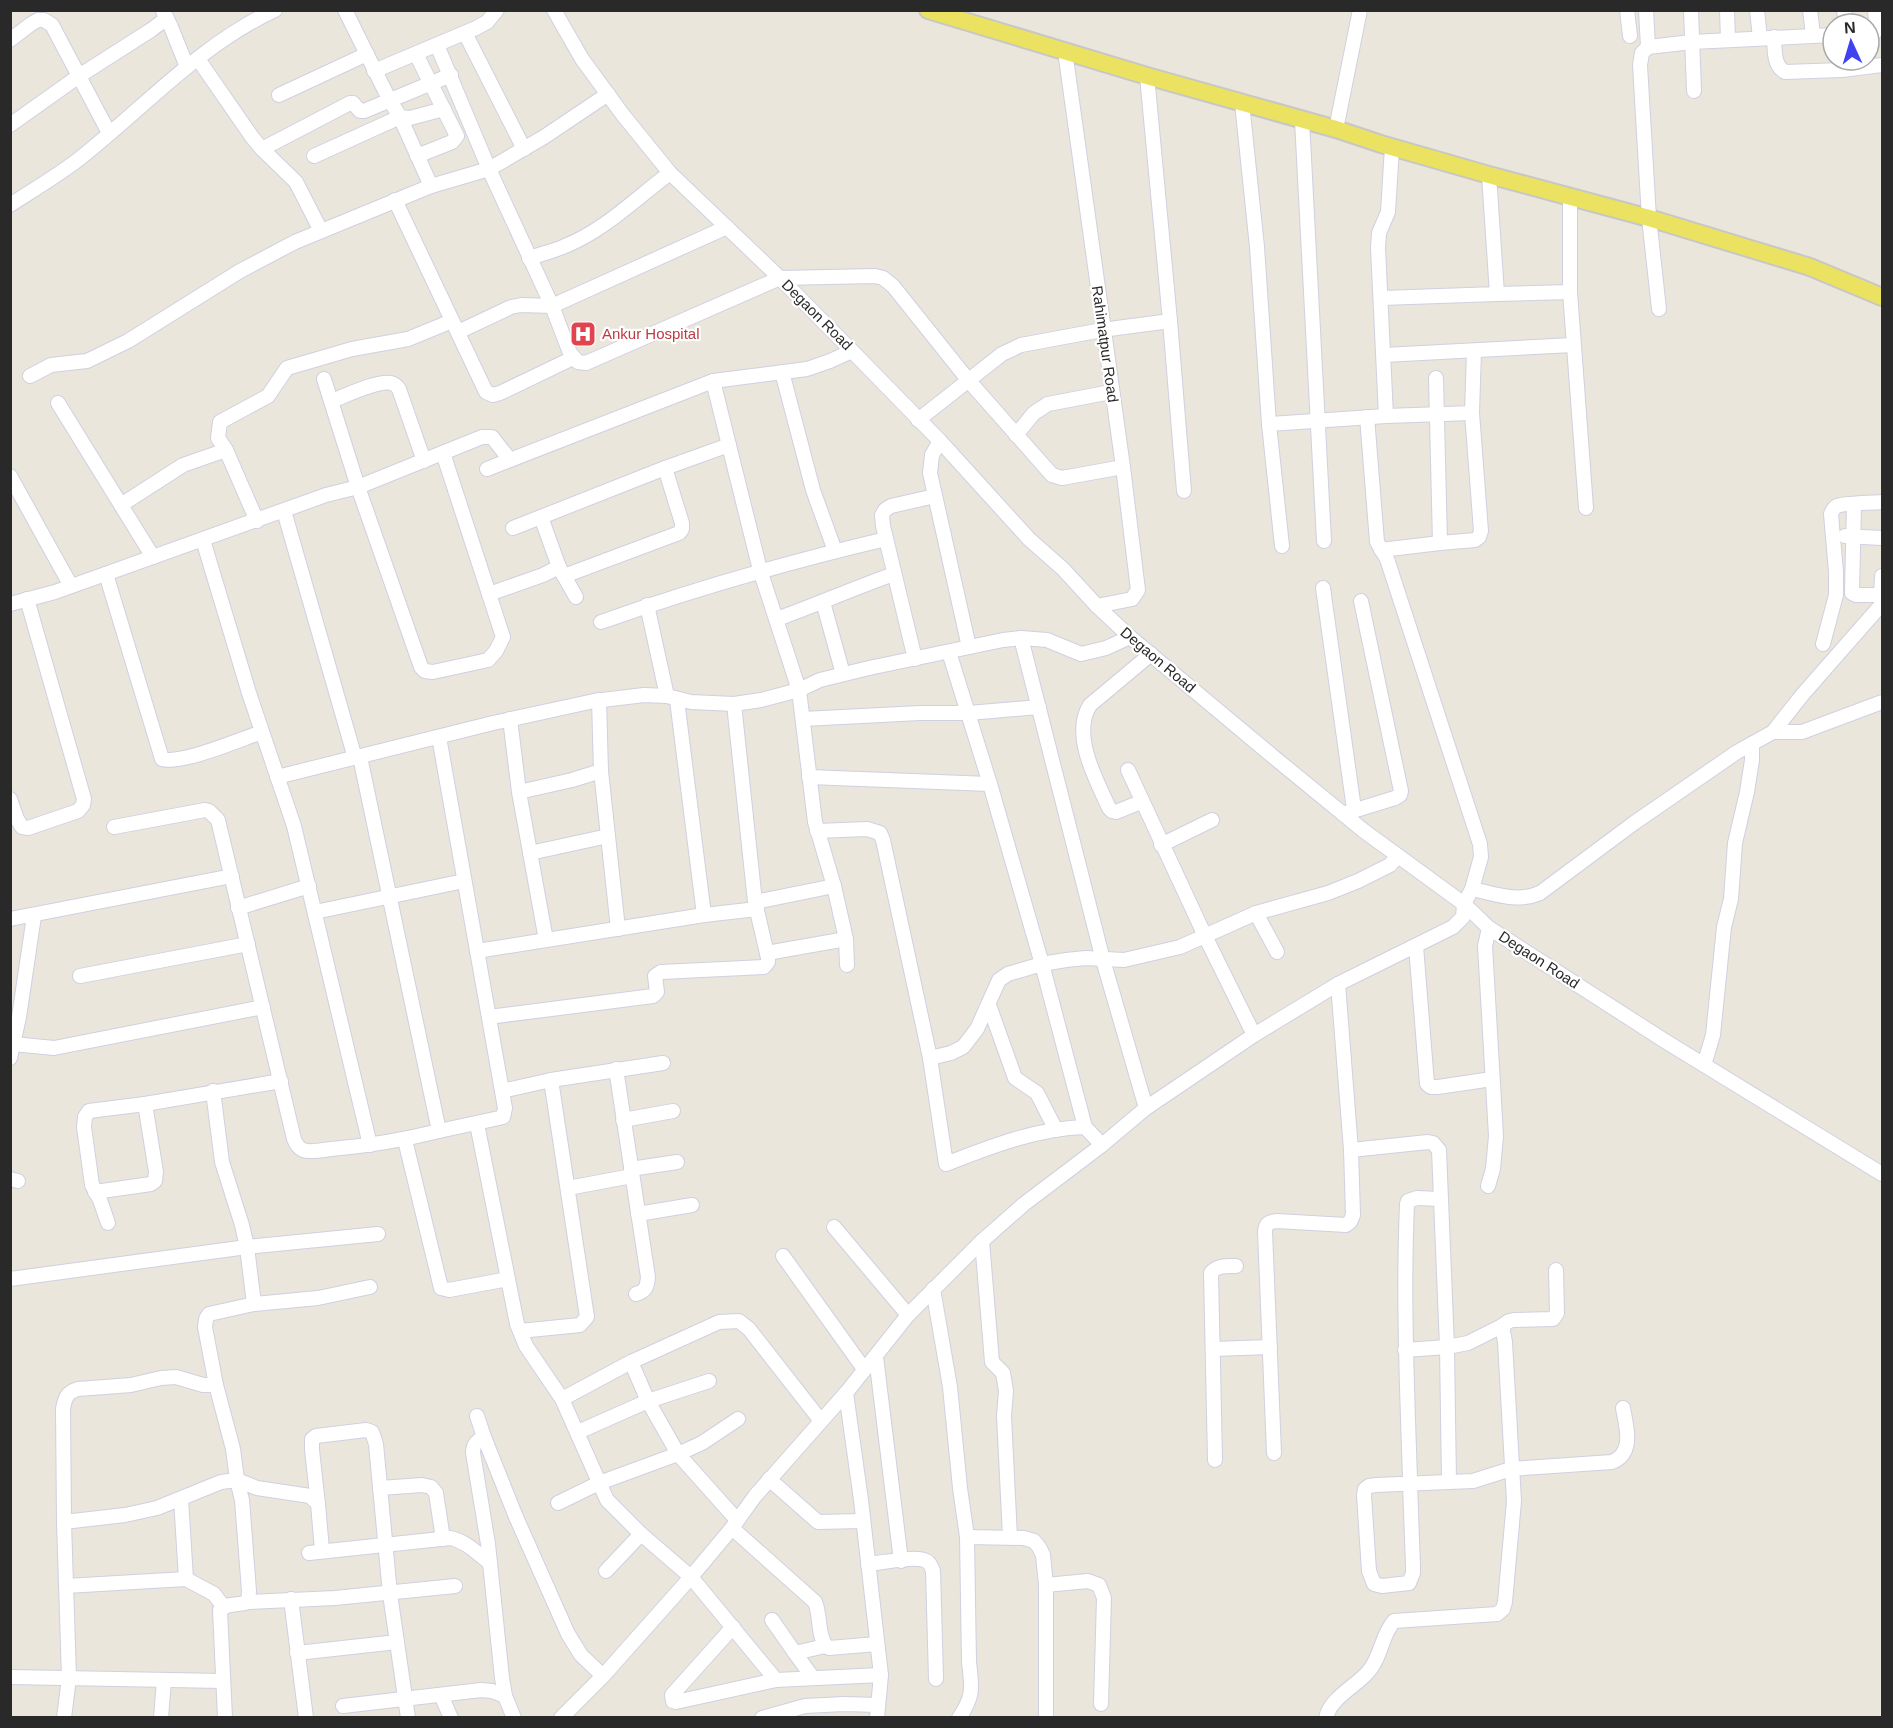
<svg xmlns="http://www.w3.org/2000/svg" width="1893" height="1728" font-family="Arial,sans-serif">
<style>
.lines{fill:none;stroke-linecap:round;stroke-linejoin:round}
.minor-casing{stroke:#d0d0e1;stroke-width:16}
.major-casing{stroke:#c7c7c7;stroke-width:20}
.minor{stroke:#fff;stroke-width:14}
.major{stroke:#eae260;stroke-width:16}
.labels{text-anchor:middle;stroke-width:4.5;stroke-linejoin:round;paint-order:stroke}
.street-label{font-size:15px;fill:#292929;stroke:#fff}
.health-label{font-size:15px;fill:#be3a42;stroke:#fff;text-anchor:start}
</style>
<rect width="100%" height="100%" fill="#eae6db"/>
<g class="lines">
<g class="minor-casing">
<g id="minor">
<path d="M345 10 389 99 400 117 431 186"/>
<path d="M554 10 582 59 623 115 670 173 780 278 852 351 940 441 1029 539 1063 569 1097 606 1130 637 1276 759 1364 831 1464 904 1489 928 1665 1041 1882 1174"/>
<path d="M1627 10 1630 36"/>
<path d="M1646 10 1648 47 1642 53 1640 65 1649 218 1659 309"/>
<path d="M1691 10 1694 91"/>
<path d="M1727 10 1728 40"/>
<path d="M1757 10 1760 38"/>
<path d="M1810 10 1813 35"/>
<path d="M1844 10 1846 24"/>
<path d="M163 11 171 27 187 67"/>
<path d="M465 33 524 149"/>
<path d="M1869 34 1874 33 1877 30 1875 10"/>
<path d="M1774 37C1775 50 1773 65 1785 72L1842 70 1882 65"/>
<path d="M10 40 31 24 38 20H44L52 25 109 133"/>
<path d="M437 45 489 169 552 306 570 353 578 362 586 363 780 278 875 276 883 278 893 286 969 381 1052 475 1062 478 1123 467"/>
<path d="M1648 47 1692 42 1833 35"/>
<path d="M1065 51 1123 467 1138 590 1132 599 1097 606"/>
<path d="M416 54 457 136 452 142 417 156"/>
<path d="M198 59 252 137 262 149 296 182 321 231"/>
<path d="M374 71 476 28 487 22 497 10"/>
<path d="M279 95 367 54"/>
<path d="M1242 103 1257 247 1269 424"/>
<path d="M1302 120 1324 541"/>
<path d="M10 125 79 76 151 30 167 18"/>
<path d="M1336 129 1360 10"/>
<path d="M262 149 350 103H353L360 111H364L451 75"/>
<path d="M314 156 400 117 410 118 444 109"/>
<path d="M1570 196V292L1586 508"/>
<path d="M395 200 486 392 493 395 500 393 573 358"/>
<path d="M10 205C33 190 57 176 79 159 143 109 199 45 275 10"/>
<path d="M529 258C541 254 554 251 565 246 605 230 636 198 670 173"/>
<path d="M1497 294 1570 292"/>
<path d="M1382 298 1497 294 1489 175"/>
<path d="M1170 321 1184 491"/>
<path d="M458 332 511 307 521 305 552 306 727 227"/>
<path d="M1384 355 1573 345"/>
<path d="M782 372 813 490 835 551"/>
<path d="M30 376 51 365 87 361 128 341 240 271 295 242 431 186 489 169 544 137 608 94"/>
<path d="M1436 378 1440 543"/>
<path d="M324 379 358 487 421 667 425 671 433 672 488 660 496 651 503 637 443 453"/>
<path d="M713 381 760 570 799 690 815 822 834 886 846 939 847 965"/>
<path d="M331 401C345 396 378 380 391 383 395 384 397 386 399 389L424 461"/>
<path d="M58 403 153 557"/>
<path d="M1386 416 1378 248 1379 233 1388 212 1392 147"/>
<path d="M1367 417 1377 542 1387 559 1480 844 1481 857 1472 889"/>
<path d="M918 420 1002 354 1021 345 1102 330 1170 321 1147 76"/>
<path d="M1016 435 1034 413 1048 404 1111 392"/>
<path d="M940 441 932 455 930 473 969 647"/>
<path d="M487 469 713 381 807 369 830 361 852 351"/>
<path d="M10 476 71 586"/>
<path d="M121 505 183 465 226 450"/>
<path d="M1854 505 1852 593 1856 595H1882"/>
<path d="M284 511 355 758"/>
<path d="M541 517 559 567 576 597"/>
<path d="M257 521 226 450 218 438 220 422 268 396 287 368 352 349 408 339 452 321"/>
<path d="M513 528 665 468 729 445"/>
<path d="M1845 536 1882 538"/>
<path d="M203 540 249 693 294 826 370 1145"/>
<path d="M1282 546 1269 424 1386 416 1472 413 1474 351"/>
<path d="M1381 550 1440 543 1475 540 1479 537 1481 531 1472 413"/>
<path d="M106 574 162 759C181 765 241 739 262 732"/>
<path d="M564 576 679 533 682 529V523L665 468"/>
<path d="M1323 588 1354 809"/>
<path d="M489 594 543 575 559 567"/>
<path d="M1881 595 1882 576"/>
<path d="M823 602 843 674"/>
<path d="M10 604 55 592 326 495 358 487 482 437H492L510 460"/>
<path d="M647 605 667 696"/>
<path d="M777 619C816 605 854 588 894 574"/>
<path d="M601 622C694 589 789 562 886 539"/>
<path d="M1021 638 1103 960 1146 1108"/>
<path d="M1823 644 1836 595V572L1831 514C1833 510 1833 508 1837 506 1843 503 1873 503 1882 502"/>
<path d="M949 652 990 784"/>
<path d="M915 659 883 526 882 515 885 510 891 506 935 496"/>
<path d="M599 700 601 771 618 929"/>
<path d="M677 700 704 915"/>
<path d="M510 719 519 792 546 940"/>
<path d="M803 719 920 713H969L1039 707"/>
<path d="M1773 732 1803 694 1882 604"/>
<path d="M439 737 505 1108 503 1117 499 1118 439 1131"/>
<path d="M1128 770 1205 936 1254 1035"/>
<path d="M277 777 493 723 594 701 644 695 667 696 691 702 734 704 761 700 799 690 820 680 869 668 1003 640 1021 638 1047 640 1081 654 1106 648 1130 637"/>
<path d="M809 777 990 784 1042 964 1085 1127 1102 1145"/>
<path d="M519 792 572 780 601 771"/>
<path d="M10 799 17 819 22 827 28 828 78 811 83 805 84 799 27 599"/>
<path d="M1141 802 1116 812 1112 811 1109 808C1096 779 1071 735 1090 705L1151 654"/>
<path d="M1343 814 1395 798 1400 795 1401 791 1361 601"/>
<path d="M114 827 205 810 209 811 218 820 294 1139C296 1144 298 1148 303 1150 311 1153 323 1150 331 1149 368 1146 403 1140 439 1131L360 757"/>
<path d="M817 831 867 829 880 833 883 840 930 1058 946 1164C989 1147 1038 1128 1085 1127"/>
<path d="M1161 845 1212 820"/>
<path d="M530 853 608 836"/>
<path d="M755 902 834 886"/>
<path d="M238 908 309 886"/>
<path d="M315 912 464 881"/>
<path d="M1256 913 1277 952"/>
<path d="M10 919 232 876"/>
<path d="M1416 946 1427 1084 1431 1087H1438L1492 1079"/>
<path d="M477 951 704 915 757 909"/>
<path d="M767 953 846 939"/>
<path d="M80 976 248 944"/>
<path d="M989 1005 1015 1078 1037 1093 1056 1130"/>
<path d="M489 1017 653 996 657 992 655 976 661 972 764 967 768 962V958L755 902 734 704"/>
<path d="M13 1044 54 1048 263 1007"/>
<path d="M10 1058 19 1017 34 916"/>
<path d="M930 1058 951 1053 963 1047 977 1029 999 980 1008 974 1042 964 1066 960 1086 958 1124 960 1180 947 1256 913 1328 893 1358 881 1390 865 1398 856"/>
<path d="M1704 1065 1713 1035 1724 927 1731 899 1735 843 1747 792 1752 760V744"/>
<path d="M616 1069 648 1277C647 1287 646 1291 636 1294"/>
<path d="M213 1091 222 1162 242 1225 247 1247 254 1304 318 1298 370 1287"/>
<path d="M502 1091 551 1080 663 1063"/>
<path d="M623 1120 673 1111"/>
<path d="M477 1124 517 1324 526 1346 562 1399 607 1500 641 1534 691 1577 776 1680"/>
<path d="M405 1140 441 1288 449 1290 508 1279"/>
<path d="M1351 1150 1428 1142 1433 1143 1439 1150 1447 1347 1449 1482"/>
<path d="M631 1169 677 1162"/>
<path d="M10 1179 18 1181"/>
<path d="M1488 1186 1493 1169 1496 1136 1485 946 1489 928"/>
<path d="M568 1188 632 1176"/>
<path d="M95 1192 151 1184 155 1181 156 1172 145 1104"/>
<path d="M1440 1199 1417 1198 1408 1201 1407 1204C1403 1296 1407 1387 1410 1479V1484L1413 1566V1573L1409 1583 1382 1586 1374 1584 1369 1571 1364 1495 1365 1489 1369 1486 1376 1485 1473 1481 1511 1469 1612 1462C1635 1453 1626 1426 1623 1408"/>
<path d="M638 1214 692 1205"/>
<path d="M108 1223 100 1200 92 1185 84 1127 85 1117 89 1111 145 1104 281 1081"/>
<path d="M834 1227 908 1315"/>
<path d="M982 1241 992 1362 1003 1373 1006 1391 1004 1416 1010 1537"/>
<path d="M783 1256 864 1369"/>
<path d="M10 1279 247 1247 378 1234"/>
<path d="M933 1289 950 1387 960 1488 967 1537 969 1662C972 1688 974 1696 959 1718"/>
<path d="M1502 1326 1509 1321 1514 1320 1553 1319 1557 1313 1556 1270"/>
<path d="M520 1331 580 1325 587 1317 551 1080"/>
<path d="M1213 1349 1270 1347"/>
<path d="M876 1357 901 1561"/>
<path d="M631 1362 648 1401 678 1454 737 1520"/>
<path d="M846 1393 861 1500 881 1675 877 1718"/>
<path d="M562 1399 631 1362 719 1322 739 1321 749 1329 821 1421"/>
<path d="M477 1416 484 1437 516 1517 568 1634 581 1655 603 1676"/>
<path d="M578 1432 648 1401 709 1381"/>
<path d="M484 1437C476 1442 473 1444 473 1453L488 1544 502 1678 505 1696 514 1718"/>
<path d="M1274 1453 1265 1231C1266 1223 1269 1222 1277 1221L1346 1225 1350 1222 1353 1215 1351 1150 1338 984"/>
<path d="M1215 1460 1211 1273C1217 1265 1227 1266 1236 1266"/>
<path d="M769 1479 818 1522 863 1521"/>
<path d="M380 1488 422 1485 431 1487 436 1493 443 1539"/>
<path d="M181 1499 186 1579"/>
<path d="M558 1503 599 1483 678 1454 702 1443 738 1419"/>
<path d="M318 1504 312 1450V1439L316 1436 366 1430 372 1432 376 1444 390 1594 408 1718"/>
<path d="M64 1522 125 1515 157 1508 221 1482 237 1480 257 1488 310 1496 318 1504 322 1550"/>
<path d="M732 1528 815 1602C821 1614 817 1642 829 1648L877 1644"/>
<path d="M967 1537 1024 1538 1034 1541 1039 1547 1043 1555 1046 1585V1718"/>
<path d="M309 1553 450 1538C466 1541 478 1554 490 1563"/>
<path d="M868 1564C881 1563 913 1556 924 1560 930 1562 931 1566 933 1571L936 1679"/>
<path d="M606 1571 641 1534"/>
<path d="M1046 1585 1088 1581 1099 1585 1104 1598 1101 1704"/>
<path d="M66 1586 186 1579 214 1594 223 1606"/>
<path d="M291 1599 306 1718"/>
<path d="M248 1602 335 1598 455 1586"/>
<path d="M772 1620 795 1653"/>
<path d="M733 1627 672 1695 673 1701 676 1702 776 1680 881 1675"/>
<path d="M297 1653 397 1642"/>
<path d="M10 1677 223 1681"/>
<path d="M813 1678 795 1653 825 1646"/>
<path d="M441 1695 451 1718"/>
<path d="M343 1706 481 1690 492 1691 505 1696"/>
<path d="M64 1718 69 1678 64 1522 63 1409C65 1398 67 1392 78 1389L131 1385 161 1378 176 1377 203 1385H216"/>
<path d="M161 1718 164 1680"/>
<path d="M225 1718 220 1610C228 1602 238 1606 248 1602L249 1591 242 1500 237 1480 233 1449 216 1385 205 1327 206 1319 209 1314 254 1304"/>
<path d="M561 1718 603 1676 691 1577 732 1528 755 1496 846 1393 908 1315 982 1241 1024 1204 1102 1145 1146 1108 1254 1035 1338 984 1453 927 1463 917 1464 904 1472 889C1496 894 1516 903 1540 893L1634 823 1737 752 1773 732H1802L1882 702"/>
<path d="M762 1718 805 1706 844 1704 878 1705"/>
<path d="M1326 1718C1330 1698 1355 1687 1368 1672 1381 1658 1381 1636 1394 1621L1497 1614 1503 1609 1505 1602 1514 1501 1505 1342 1502 1326 1468 1343 1447 1347 1405 1350"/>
</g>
</g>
<g class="major-casing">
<path id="major" d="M928 10 1147 76 1336 129 1381 144 1489 175 1649 218 1810 267 1882 297"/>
</g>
<use href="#minor" class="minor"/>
<use href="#major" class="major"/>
</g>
<defs>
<g id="hospital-square" transform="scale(1.35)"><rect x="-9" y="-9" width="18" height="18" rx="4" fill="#e0444e" stroke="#fff"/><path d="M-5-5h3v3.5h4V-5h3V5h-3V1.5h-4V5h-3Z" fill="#fff"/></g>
</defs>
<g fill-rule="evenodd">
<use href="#hospital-square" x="583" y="334"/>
</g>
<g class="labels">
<g class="street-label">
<text transform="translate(817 315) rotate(45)" y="5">Degaon Road</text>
<text transform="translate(1105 344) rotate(82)" y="5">Rahimatpur Road</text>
<text transform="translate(1158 660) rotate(40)" y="5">Degaon Road</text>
<text transform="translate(1539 960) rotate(33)" y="5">Degaon Road</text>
</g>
<g class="health-label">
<text x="602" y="339">Ankur Hospital</text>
</g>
</g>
<rect width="1893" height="1728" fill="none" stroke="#292929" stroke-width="24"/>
<g transform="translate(1851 42) rotate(356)"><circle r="28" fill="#ffffff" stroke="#a9a9a9" stroke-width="1.5"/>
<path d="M0-4.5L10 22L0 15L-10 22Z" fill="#4042f2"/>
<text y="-9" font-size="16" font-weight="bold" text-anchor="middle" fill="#292929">N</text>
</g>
</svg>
